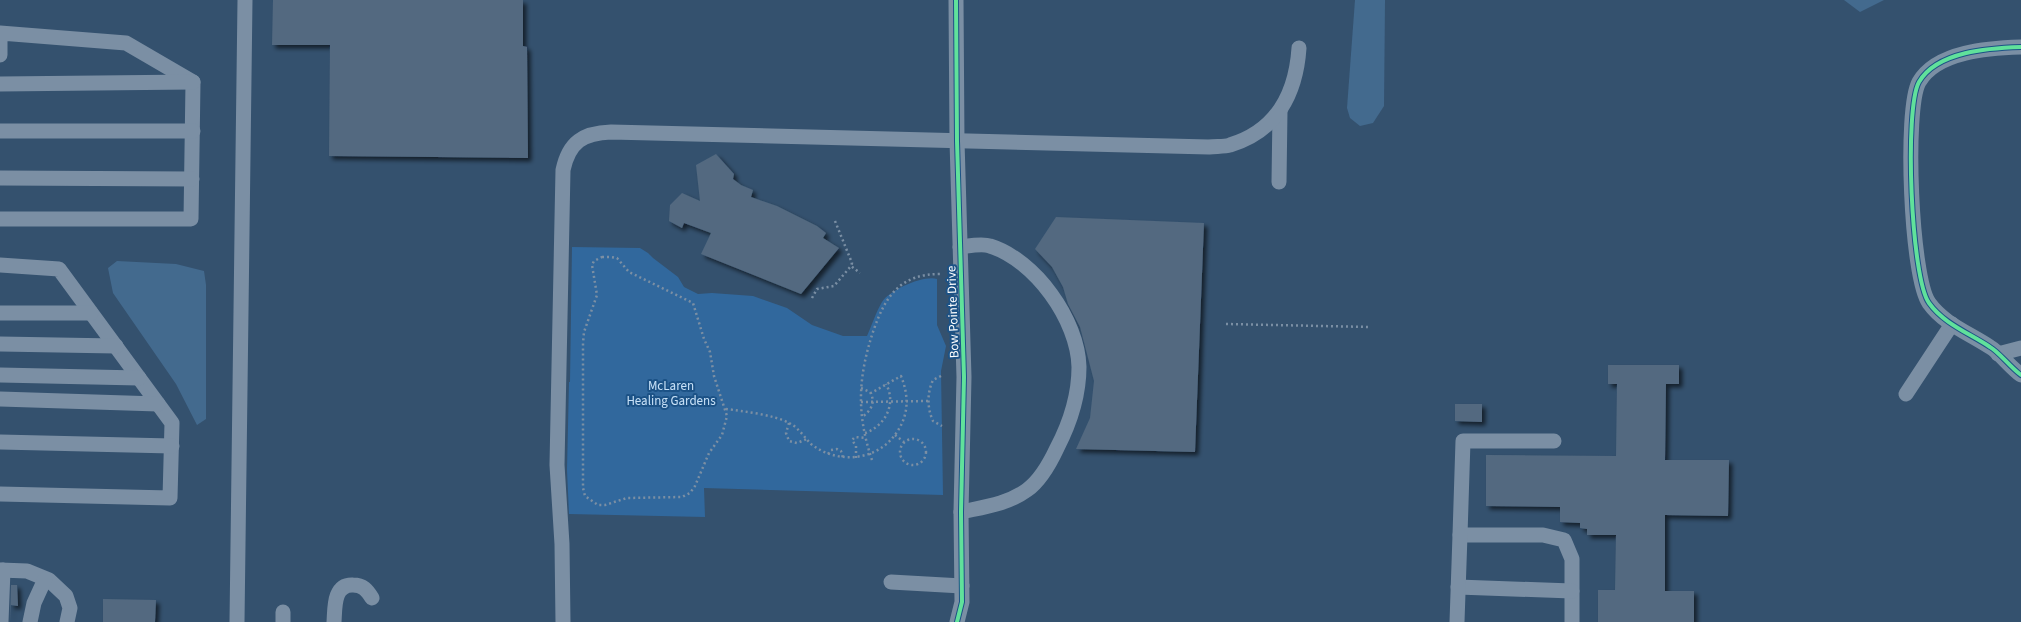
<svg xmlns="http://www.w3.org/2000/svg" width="2021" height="622" font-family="'Source Sans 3',sans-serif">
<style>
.green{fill:#31689d}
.water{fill:#436a8e}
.building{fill:#526980;filter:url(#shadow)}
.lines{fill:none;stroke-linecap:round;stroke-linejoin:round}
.path{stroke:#7b8fa4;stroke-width:2.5;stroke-dasharray:2 3;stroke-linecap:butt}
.minor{stroke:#7b8fa4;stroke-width:15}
.cycleway-casing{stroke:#1c5286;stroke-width:6}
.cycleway{stroke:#60e19b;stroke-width:4}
.labels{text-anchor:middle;stroke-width:4;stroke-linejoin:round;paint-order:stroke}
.street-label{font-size:13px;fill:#fff;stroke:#1c5286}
.park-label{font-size:13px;fill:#c9e2f8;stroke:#1c5286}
</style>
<defs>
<filter id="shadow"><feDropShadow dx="3.5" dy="3.5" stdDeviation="2" flood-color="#0009"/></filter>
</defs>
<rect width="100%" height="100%" fill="#34516e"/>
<path class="green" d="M572 247 640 248 648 253 653 258 678 277 684 287 698 294 712 293 753 296 787 308 812 325 843 336H867C872 325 876 312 882 302 890 290 923 275 937 279V325L946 346 941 371 943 495 704 488 705 517 569 514 567 470 569 382H570Z"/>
<g class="water">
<path d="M1355 0H1385L1384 106 1373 123 1360 126 1350 118 1347 108Z"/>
<path d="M1844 0H1884L1860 12Z"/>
<path d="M117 261 176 264 204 271 206 285V419L197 425 176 384 113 293 108 268Z"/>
</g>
<g class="building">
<path d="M273 0H523V46L527 47 528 158 329 156 330 45H272Z"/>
<path d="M716 154 734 174 733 179 741 185 753 190 751 197 777 206 817 226 826 233 823 238 839 248 801 294 701 254 711 233 684 223 682 228 669 221 670 205 682 193 700 201 696 165Z"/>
<path d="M1056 217 1204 223 1195 452 1076 449 1090 418 1094 381 1080 327 1068 304 1063 287 1052 267 1035 249Z"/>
<path d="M1608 365H1679V384H1666L1665 460H1729L1728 516 1665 515V591H1694V622H1598V590H1615L1616 535H1587V529L1580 528V523L1560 522V507L1486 506V455L1616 456 1617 384H1608Z"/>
<path d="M1455 404H1482V422L1455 421Z"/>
<path d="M11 585H17L18 606 11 605 10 622Z"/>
<path d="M103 599 156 600 155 622H103Z"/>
</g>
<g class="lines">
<g class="path">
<path d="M835 221 852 263 851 266"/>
<path d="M602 257H611L617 258 629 272 693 303 704 339 710 352 714 376 727 416 722 435 709 453 695 486 690 493 682 497 627 498 605 505H598L585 496 583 488V343L584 332 597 295 592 265 594 261Z"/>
<path d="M812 298 817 289 834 286 851 266 860 273"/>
<path d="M1226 324 1369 327"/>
<path d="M941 376 933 380C927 393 927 408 933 421L942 426"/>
<path d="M861 388 870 392C876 402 871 411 862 417"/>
<path d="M861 402 928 401"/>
<path d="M726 409C742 411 775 415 789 423 798 427 804 437 811 444 838 465 878 461 897 432 909 414 909 396 901 376L871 393"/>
<path d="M789 423 786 433 789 441 797 443 807 439"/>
<path d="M865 433C885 426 897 404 886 384"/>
<path d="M895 435 904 442"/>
<circle cx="913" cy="452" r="13"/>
<path d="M828 454 831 450 837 449 841 451 843 458"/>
<path d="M856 458V446L852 440 855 437 866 438"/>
<path d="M872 460C856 413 858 376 874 329 886 295 901 274 940 274"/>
</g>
<g class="minor">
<path d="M956 0 957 141 964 377 961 512 962 602 957 622"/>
<path d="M2021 47C1990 48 1937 51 1919 82 1904 109 1911 278 1929 303 1944 324 1969 333 1990 347 1999 352 2010 367 2021 375"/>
<path d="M0 55V33L126 43 193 82 191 219H0"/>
<path d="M0 84 193 82"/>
<path d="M0 131H193"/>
<path d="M0 178 192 179"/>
<path d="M1279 182 1280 111"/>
<path d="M960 247C969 246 982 243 990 246 1035 260 1078 320 1079 367 1079 396 1070 423 1057 448 1050 463 1041 480 1027 490 1008 504 984 507 961 512"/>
<path d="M0 265 59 269 172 423 170 498 0 494"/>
<path d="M0 313H91"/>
<path d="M0 344 116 346"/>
<path d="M1998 354 2021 348"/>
<path d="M0 375 139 378"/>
<path d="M1906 394 1952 324"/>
<path d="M0 399 158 404"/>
<path d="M1554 441H1463L1460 535H1543L1564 540 1572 559V622"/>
<path d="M0 442 172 446"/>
<path d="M0 570 27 571 49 580 66 596 70 608 67 622"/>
<path d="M891 582 962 586"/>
<path d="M1458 587 1572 591"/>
<path d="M283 612V622"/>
<path d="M1 622 3 570"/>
<path d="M30 622 34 603 45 579"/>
<path d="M237 622 245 0"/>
<path d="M334 622C335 609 333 584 353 585 363 585 367 590 372 598"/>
<path d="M563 622 562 544 557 465 563 170C569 142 583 133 611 132L1209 147C1216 146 1224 147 1230 145 1277 131 1296 93 1299 48"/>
<path d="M1457 622 1460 535"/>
</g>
<g class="cycleway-casing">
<g id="cycleway">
<path d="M956 0 957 141 964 377 961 512 962 602 957 622"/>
<path d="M2021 47C1990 48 1937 51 1919 82 1904 109 1911 278 1929 303 1944 324 1969 333 1990 347 1999 352 2010 367 2021 375"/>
</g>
</g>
<use href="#cycleway" class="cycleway"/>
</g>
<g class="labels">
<g class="street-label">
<text transform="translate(952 312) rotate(-92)" y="5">Bow Pointe Drive</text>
</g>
<g class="park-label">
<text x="671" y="390">McLaren<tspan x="671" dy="15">Healing Gardens</tspan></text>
</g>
</g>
</svg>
